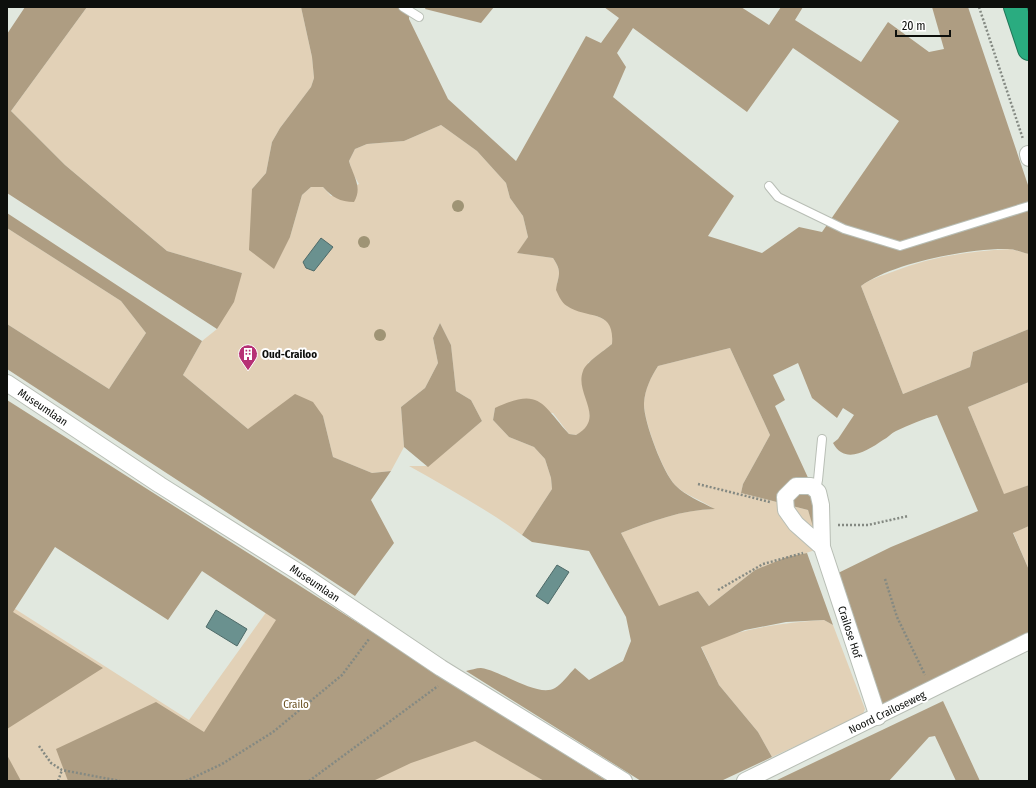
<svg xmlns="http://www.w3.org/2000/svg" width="1036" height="788" font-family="'Fira Sans Condensed',sans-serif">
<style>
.green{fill:#e2d1b7}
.forest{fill:#ae9d82;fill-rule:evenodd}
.water{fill:#6a918f;stroke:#4e6a68}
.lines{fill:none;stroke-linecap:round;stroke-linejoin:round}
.service-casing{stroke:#b8beb5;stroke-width:10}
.minor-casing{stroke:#b8beb5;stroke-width:18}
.motorway-casing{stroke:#207557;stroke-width:24}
.path{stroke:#848982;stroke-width:2.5;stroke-dasharray:2 2;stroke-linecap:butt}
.service{stroke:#fff;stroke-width:8}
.minor{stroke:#fff;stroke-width:16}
.motorway{stroke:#2aac80;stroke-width:22}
.tree{fill:#9f9475}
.labels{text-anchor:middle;stroke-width:4;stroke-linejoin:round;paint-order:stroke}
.poi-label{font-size:11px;font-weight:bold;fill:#0d0f0c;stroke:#fff;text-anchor:start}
.street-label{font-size:11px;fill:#0d0f0c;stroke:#fff}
.park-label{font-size:11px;fill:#694f1f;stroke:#fff}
</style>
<rect width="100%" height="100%" fill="#e1e8df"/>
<g class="green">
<path d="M87 7H301L312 57 314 78 311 87 280 128 272 142 266 173 252 189 290 237 302 195 311 187H323L331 196 359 184 353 174 349 161 355 149 367 144 404 141 441 125 477 151 506 183 510 198 523 216 528 237 518 253 553 258C559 267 561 273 557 283L567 306C577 310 606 317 611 325 614 330 613 338 612 344L588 363 590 423 584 431 576 435 569 434 553 413 495 408 493 420 509 437 534 447 545 459 551 478 552 489 522 535C486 509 448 488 409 466H428L482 421 471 400 456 391 451 345 440 323 433 338 438 363 425 388 401 407 404 447 391 471 372 473 333 457 323 416 248 429 183 375 202 341 217 329 242 273 167 251 65 165 11 111Z"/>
<path d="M7 228 121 301 146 333 109 389 7 324Z"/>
<path d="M1010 249 1029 254V329L973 352 970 367 903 394 861 286C870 279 881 276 892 272 930 257 969 251 1010 249Z"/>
<path d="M730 348 770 435 743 484 741 493 808 510 821 548 755 570 709 606 698 591 659 607 621 533C652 521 681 510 714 509 702 500 686 496 675 485 663 472 643 420 644 402 645 389 651 377 658 366Z"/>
<path d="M1029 382V485L1004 495 968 407Z"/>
<path d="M7 424 9 605 189 720 275 600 475 740 544 781H7Z"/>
<path d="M1029 526V570L1013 532Z"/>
<path d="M824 620 833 625 865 709 862 716 772 757 758 732 719 685 701 646C741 628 781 623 824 620Z"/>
</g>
<g class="forest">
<path d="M25 7H87L11 111 65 165 167 251 242 273 234 302 217 329 7 193V34Z"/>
<path d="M301 7H409V19L448 99 516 161 586 36 601 43 619 18 604 7H741L769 25 781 7H803L795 20 861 62 888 22 929 52 944 49 932 7H968L1029 188V254C1022 253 1015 249 1008 249 970 248 892 263 861 286L903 394 970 367 973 352 1029 329V382L968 407 1004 494 1029 485V526L1013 533 1029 570V632L919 690 881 707 832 576 891 547 978 511 937 415C923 419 909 425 896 431 891 433 888 438 883 440 867 451 845 465 833 443L838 439 854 415 843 408 837 418 812 398 798 363 773 375 785 400 775 406 816 495 814 530 808 510 741 493 743 484 770 435 730 348 658 366C651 377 645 389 644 403 643 420 663 473 675 485 686 496 701 502 715 509 681 510 652 521 621 533L659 606 698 591 709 606 755 570 787 557 807 553 833 625 824 620 786 622 745 630 701 647 719 685 758 732 772 757 721 781H641L466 671C471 670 476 668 481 668 502 671 538 698 555 688 562 684 569 674 575 668L589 680 623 661 631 641 626 617 589 551 532 542 522 535 552 489 551 478 545 459 534 447 509 437 493 420 495 408C540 387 541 403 569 434L576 435C607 418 574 394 583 371 586 362 604 351 612 344 615 308 588 320 567 306 561 302 559 296 556 290 558 275 563 273 553 258L517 253 528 237 523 216 510 198 506 183 477 151 441 125 404 141 367 144 355 149 349 161C353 176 363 187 354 202 340 202 332 197 323 187H311L302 195 290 237 274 269 249 250 252 189 266 173 272 142 280 128 311 87 314 78 312 57ZM633 28 747 112 793 48 899 121 822 232 799 227 762 253 708 236 734 196 613 97 626 67 617 53Z"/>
<path d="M426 7H494L481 23 425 9Z"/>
<path d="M7 213 202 341 183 375 248 429 295 394 313 402 323 416 333 457 372 473 391 471 371 500 394 543 355 596 7 369V324L109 389 146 333 121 301 7 228Z"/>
<path d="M440 323 451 345 456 391 471 400 482 421 428 467 404 447 401 407 425 388 438 363 433 338Z"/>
<path d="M7 400 607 781H544L475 741 411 763 373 781H68L56 749 156 702 204 732 276 620 202 571 168 620 55 547 13 612 103 668 7 729Z"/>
<path d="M943 701 980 781H956L935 736 929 737 889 781H775Z"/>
<path d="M7 755 21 781H7Z"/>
</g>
<g class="water">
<path d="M321 238 333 247 314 271 306 268 303 262Z"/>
<path d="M557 565 569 572 548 604 536 596Z"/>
<path d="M216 610 247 629 237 646 206 627Z"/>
</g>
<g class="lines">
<g class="service-casing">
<g id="service">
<path d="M403 7 419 17"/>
<path d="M769 186 778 197 844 229 900 246 1029 206"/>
<path d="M816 490 818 480 822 439"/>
</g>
</g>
<g class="minor-casing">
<g id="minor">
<path d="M1028 154 1029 158"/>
<path d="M7 383 160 485 300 573 441 668 624 781"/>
<path d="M822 547 796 524 786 510 785 497 796 486H811L818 492 821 505 822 547 878 717"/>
<path d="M745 781 1029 641"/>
</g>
</g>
<g class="motorway-casing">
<path id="motorway" d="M1015 7 1029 49"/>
</g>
<g class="path">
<path d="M979 7 1023 139"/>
<path d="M698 484 770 502"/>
<path d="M838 525H868L908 516"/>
<path d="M885 579 897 617 925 675"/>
<path d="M718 590 763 564 803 553"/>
<path d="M39 746 51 763 62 770 120 781"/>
<path d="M58 781 62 770"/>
<path d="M186 781 222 764 273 732 342 675 369 639"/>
<path d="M309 781 438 686"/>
</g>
<use href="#service" class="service"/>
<use href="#minor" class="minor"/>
<use href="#motorway" class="motorway"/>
</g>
<g class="tree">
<circle cx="458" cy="206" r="6"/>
<circle cx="364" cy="242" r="6"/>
<circle cx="380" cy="335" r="6"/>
</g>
<defs>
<g id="building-pin" transform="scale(1)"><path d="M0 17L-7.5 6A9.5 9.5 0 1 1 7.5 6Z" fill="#b63175" stroke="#fff"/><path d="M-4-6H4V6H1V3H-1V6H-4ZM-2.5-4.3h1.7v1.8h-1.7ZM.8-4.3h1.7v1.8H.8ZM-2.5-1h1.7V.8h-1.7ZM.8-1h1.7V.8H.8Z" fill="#fff"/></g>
</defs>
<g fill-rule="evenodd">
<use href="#building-pin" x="248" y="354"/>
</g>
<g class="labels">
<g class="poi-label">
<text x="262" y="358">Oud-Crailoo</text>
</g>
<g class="street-label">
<text transform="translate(43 407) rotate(34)" y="4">Museumlaan</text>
<text transform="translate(315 583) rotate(34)" y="4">Museumlaan</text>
<text transform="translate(850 632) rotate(72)" y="4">Crailose Hof</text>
<text transform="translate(887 712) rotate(-26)" y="4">Noord Crailoseweg</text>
</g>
<g class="park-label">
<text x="296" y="708">Crailo</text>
</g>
</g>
<rect width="1036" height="788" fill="none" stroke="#0d0f0c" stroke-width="16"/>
<path d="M896 30v6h54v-6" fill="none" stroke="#0d0f0c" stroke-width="2"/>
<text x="902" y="30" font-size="12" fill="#0d0f0c" stroke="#ffffff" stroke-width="3" paint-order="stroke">20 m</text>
</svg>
